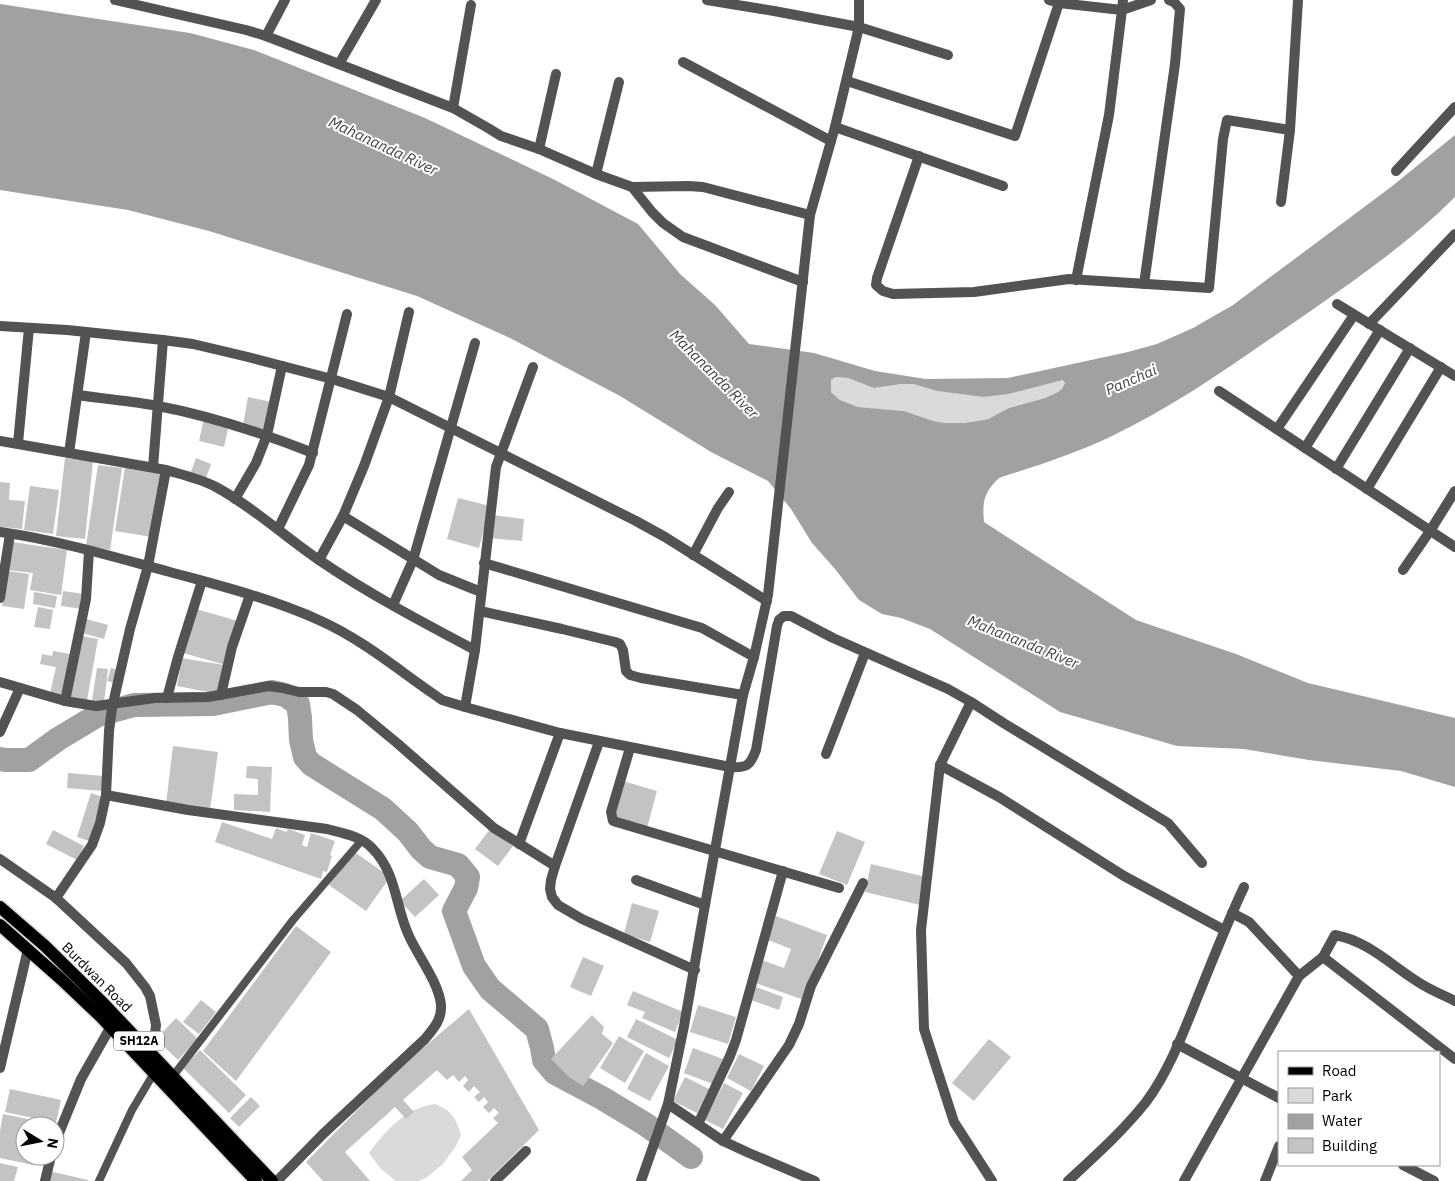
<svg xmlns="http://www.w3.org/2000/svg" width="1455" height="1181" font-family="'IBM Plex Sans',sans-serif">
<style>
.green{fill:#dadada}
.water{fill:#a1a1a1;fill-rule:evenodd}
.lines{fill:none;stroke-linecap:round;stroke-linejoin:round}
.river{stroke:#a1a1a1;stroke-width:24}
.building{fill:#c3c3c3}
.primary-casing{stroke:#dbdbdb;stroke-width:15}
.service{stroke:#535353;stroke-width:8}
.minor{stroke:#535353;stroke-width:10}
.primary{stroke:#000;stroke-width:12}
.labels{text-anchor:middle;stroke-width:4;stroke-linejoin:round;paint-order:stroke}
.shield{fill:#fff;stroke:#4c4c4c;stroke-width:1}
.shield-label{font-size:12px;font-weight:bold;fill:#000}
.street-label{font-size:14px;fill:#000;stroke:#fff}
.water-label{font-size:15px;font-style:italic;fill:#424242;stroke:#fff}
</style>
<rect width="100%" height="100%" fill="#fff"/>
<g class="green">
<path d="M836 377 848 378 874 388 901 384H913L937 391 983 397 1064 380 1065 383 1063 387 1058 392 1045 398 1009 408 988 419 965 423H945L933 421 904 411 858 407 840 400 831 392V380Z"/>
<path d="M435 1104C452 1110 456 1119 461 1135L456 1146 443 1164 426 1178 419 1181H396L381 1169 369 1153C386 1130 405 1108 435 1104Z"/>
</g>
<path class="water" d="M0 4 190 33 254 50 425 118 555 180 638 224 680 274 715 305 749 344 814 353 875 371 926 379 1008 378 1128 352 1157 344 1193 328 1233 305 1391 187 1455 135V197C1412 240 1362 275 1312 310 1246 355 1182 403 1110 437 1074 454 1036 466 999 478 984 492 982 502 984 522L1136 620 1236 654 1308 683 1455 718V787L1401 771 1309 760 1244 749 1177 746 1060 712 930 629 901 618 882 614 859 600 835 569 812 543 791 509 768 481 711 452 620 396 510 338 417 296 209 231 128 210 0 190ZM836 377 848 378 874 388 901 384H913L937 391 983 397 1008 394 1063 380 1065 383 1063 387 1058 392 1045 398 1009 408 988 419 965 423H945L933 421 904 411 858 407 840 400 831 392V380Z"/>
<g class="lines">
<path class="river" d="M0 759 5 760H29L58 739 98 715 134 705 213 704 272 692 285 695 298 704 300 718 301 740 305 757 311 764 383 809 408 832 421 849 430 857 458 865 468 877 466 888 454 911 474 966 490 989 537 1029 542 1048 544 1060 555 1073 602 1098 645 1124 691 1157"/>
</g>
<g class="building">
<path d="M248 397 271 402 266 430 243 425Z"/>
<path d="M204 418 229 424 224 447 199 441Z"/>
<path d="M65 458 93 461 85 539 56 536Z"/>
<path d="M196 458 211 464 206 478 191 472Z"/>
<path d="M98 465 122 468 110 550 86 546Z"/>
<path d="M125 467 162 473 152 537 115 531Z"/>
<path d="M0 482 10 483 9 500 25 501 22 529 0 527Z"/>
<path d="M30 486 59 490 53 534 24 530Z"/>
<path d="M458 498 490 506 479 548 447 539Z"/>
<path d="M493 515 524 519 522 541 490 538Z"/>
<path d="M12 542 67 550 61 595 30 590 33 573 8 570Z"/>
<path d="M7 571 29 574 24 609 2 606Z"/>
<path d="M63 591 84 594 82 609 61 606Z"/>
<path d="M34 592 57 596 55 608 33 604Z"/>
<path d="M38 607 53 610 50 629 34 627Z"/>
<path d="M196 609 238 621 226 665 183 653Z"/>
<path d="M86 619 108 625 104 639 82 633Z"/>
<path d="M81 636 98 639 87 700 69 697Z"/>
<path d="M53 651 71 654 63 696 50 694 56 667 40 664 42 654 52 656Z"/>
<path d="M182 658 224 665 218 694 177 686Z"/>
<path d="M97 668 108 669 104 702 92 700Z"/>
<path d="M111 668 119 670 116 683 107 681Z"/>
<path d="M173 746 218 752 210 810 166 804Z"/>
<path d="M247 766 272 767 270 812 234 810V794L258 795V779L246 778Z"/>
<path d="M68 773 104 776 103 791 67 788Z"/>
<path d="M623 781 657 791 647 828 613 818Z"/>
<path d="M91 793 103 797 89 841 77 837Z"/>
<path d="M222 822 272 839 276 828 286 832 289 829 305 835 302 845 307 847 311 833 335 841 330 855 332 856 327 872 323 871 321 879 215 842Z"/>
<path d="M490 829 513 846 498 866 475 849Z"/>
<path d="M53 830 84 846 77 860 46 844Z"/>
<path d="M837 831 865 842 847 885 819 874Z"/>
<path d="M353 851 390 877 366 911 329 885Z"/>
<path d="M871 864 926 877 920 905 865 892Z"/>
<path d="M424 879 439 895 415 917 400 901Z"/>
<path d="M632 903 659 911 650 942 624 934Z"/>
<path d="M776 916 827 935 804 1000 753 982 761 960 784 968 791 949 768 940Z"/>
<path d="M296 926 331 952 236 1081 203 1051Z"/>
<path d="M583 957 604 966 591 996 570 987Z"/>
<path d="M756 987 783 997 779 1010 751 1000Z"/>
<path d="M633 991 683 1012 675 1032 642 1018 645 1012 627 1005Z"/>
<path d="M201 1000 216 1012 199 1034 183 1022Z"/>
<path d="M698 1005 736 1017 728 1044 690 1032Z"/>
<path d="M469 1009 539 1130 487 1181H461L472 1170 462 1157 498 1123 493 1118 499 1113 494 1108 489 1113 483 1107 488 1102 484 1097 479 1102 474 1097 480 1092 474 1086 469 1092 463 1086 468 1080 465 1076 459 1082 453 1075 447 1080 437 1070 403 1100 414 1112 406 1119 395 1107 345 1152 370 1181H323L306 1162 397 1070Z"/>
<path d="M592 1015 604 1027 602 1034 613 1043 583 1086 569 1077 551 1059Z"/>
<path d="M176 1018 198 1039 178 1060 156 1039Z"/>
<path d="M636 1019 678 1040 669 1058 627 1037Z"/>
<path d="M619 1036 644 1051 625 1083 600 1068Z"/>
<path d="M989 1039 1011 1057 974 1101 952 1083Z"/>
<path d="M693 1048 723 1059 713 1084 684 1073Z"/>
<path d="M200 1050 246 1095 229 1113 183 1068Z"/>
<path d="M646 1053 669 1066 650 1101 627 1089Z"/>
<path d="M739 1054 764 1066 751 1091 727 1078Z"/>
<path d="M685 1077 709 1089 697 1113 673 1101Z"/>
<path d="M724 1083 743 1093 723 1129 705 1120Z"/>
<path d="M10 1089 61 1100 56 1123 5 1112Z"/>
<path d="M251 1097 260 1106 239 1127 230 1118Z"/>
<path d="M3 1114 42 1122 41 1126H25V1156H35L33 1165 0 1158V1131Z"/>
<path d="M0 1163 18 1167 14 1181H0Z"/>
<path d="M49 1171 88 1180V1181H47Z"/>
</g>
<g class="lines">
<g class="primary-casing">
<g id="primary">
<path d="M0 907 45 946 101 1001 272 1181"/>
<path d="M0 925 62 980 100 1016 256 1181"/>
</g>
</g>
<g class="service">
<path d="M173 1076 293 920 362 840"/>
<path d="M99 1181 132 1110 154 1073"/>
</g>
<g class="minor">
<path d="M115 0 246 30 266 36 453 108 488 128 501 136 539 149 596 174 632 187 652 212 663 223 683 237 803 282"/>
<path d="M707 0 774 11 859 27 948 55"/>
<path d="M1059 3 1122 10 1123 0"/>
<path d="M266 36 285 0"/>
<path d="M683 62 831 141"/>
<path d="M339 64 376 0"/>
<path d="M847 81 1015 136 1059 3 1049 0"/>
<path d="M453 108 471 5"/>
<path d="M835 127 1003 186"/>
<path d="M539 149 556 74"/>
<path d="M919 156 877 278 876 285 883 291 893 294 974 292 1069 279 1209 288 1223 139 1227 120 1290 130"/>
<path d="M1396 171 1455 107"/>
<path d="M596 174 619 82"/>
<path d="M632 187 688 186 703 187 810 215"/>
<path d="M1281 202 1290 130 1298 0"/>
<path d="M1076 280 1109 115 1122 10 1151 0"/>
<path d="M1144 284 1175 64 1180 9 1174 2 1169 0"/>
<path d="M1337 304 1455 376"/>
<path d="M1369 324 1455 234"/>
<path d="M0 326 67 330 163 340 193 344 248 357 332 379 389 397 636 521 665 537 767 601"/>
<path d="M1219 391 1455 547"/>
<path d="M78 395C104 399 132 401 158 406 211 416 262 433 313 453"/>
<path d="M1277 429 1354 315"/>
<path d="M0 441 166 470C183 475 201 479 216 487 253 507 285 537 319 560 369 594 422 622 475 650"/>
<path d="M18 443 29 328"/>
<path d="M1305 448 1380 330"/>
<path d="M69 453 86 332"/>
<path d="M153 467 163 340"/>
<path d="M1336 469 1410 348"/>
<path d="M1367 489 1441 367"/>
<path d="M235 499 256 463 267 435 282 366"/>
<path d="M343 516 439 575 481 592"/>
<path d="M278 529 309 465 347 314"/>
<path d="M0 532C57 540 114 557 170 572 221 586 273 599 321 621 361 639 396 668 432 693L442 700 465 707 560 733 730 767C747 768 750 766 756 750L777 626 779 620 784 616H791L833 638 948 689 971 702 1005 724 1168 823 1202 863"/>
<path d="M693 555 718 508 729 492"/>
<path d="M319 560 343 516 364 466 389 397 409 312"/>
<path d="M484 563 702 628 754 657"/>
<path d="M1403 570 1430 531 1455 491"/>
<path d="M0 598 10 534"/>
<path d="M393 605 413 560 475 343"/>
<path d="M480 611 562 629 615 642 620 644 623 650 626 671 630 675 641 678 743 695"/>
<path d="M0 682 65 701 96 706 155 698 208 697 269 686 283 688 299 692H326L333 694 357 710 397 743 494 828 555 866"/>
<path d="M221 695 232 647 250 595"/>
<path d="M167 698 178 657 202 581"/>
<path d="M65 701 86 599 89 551"/>
<path d="M971 702 940 765 921 930 924 1029 954 1122 992 1181"/>
<path d="M465 707 475 650 496 467 533 367"/>
<path d="M0 732 20 688"/>
<path d="M599 742 555 866 551 880 550 889 552 897 558 905 582 919 695 970"/>
<path d="M630 748 611 812 613 821 839 888"/>
<path d="M826 754 865 653"/>
<path d="M940 765 999 797 1124 876 1224 930"/>
<path d="M106 795 188 810 327 829C342 833 361 836 372 848 397 873 395 906 409 936 418 956 439 983 441 1005 442 1020 433 1029 425 1039L323 1134 277 1181"/>
<path d="M519 844 560 733"/>
<path d="M0 859 56 898 126 963 145 987 150 996 156 1025 155 1034 148 1050"/>
<path d="M636 880 705 905"/>
<path d="M56 898 92 845 100 823 106 795 109 731 112 708 130 629 148 566 166 470"/>
<path d="M1232 913 1249 922 1299 976 1323 957 1335 935C1369 941 1394 968 1423 985 1433 991 1445 996 1455 1001"/>
<path d="M1323 957 1455 1059"/>
<path d="M1177 1044 1279 1098"/>
<path d="M0 1068 28 949"/>
<path d="M668 1104 723 1141 749 1153 815 1181"/>
<path d="M698 1124 730 1056 736 1040 783 871"/>
<path d="M723 1141 789 1045 799 1024 811 986 863 883"/>
<path d="M55 1143 81 1079 110 1028"/>
<path d="M1403 1165 1434 1181"/>
<path d="M45 1181 51 1156"/>
<path d="M495 1181 526 1151"/>
<path d="M641 1181 668 1104 684 1026 705 905 743 695 754 657 768 595 810 215 835 127 859 27V0"/>
<path d="M1068 1181C1095 1156 1123 1131 1146 1102 1169 1071 1184 1031 1198 996 1213 959 1227 923 1244 887"/>
<path d="M1184 1181 1299 976"/>
<path d="M1265 1181 1279 1146"/>
</g>
<use href="#primary" class="primary"/>
</g>
<g class="labels">
<rect class="shield" x="114" y="1031.5" width="50" height="19" rx="4"/>
<g class="shield-label">
<text x="139" y="1045">SH12A</text>
</g>
<g class="street-label">
<text transform="translate(97 977) rotate(45)" y="5">Burdwan Road</text>
</g>
<g class="water-label">
<text transform="translate(383 146) rotate(25)" y="5">Mahananda River</text>
<text transform="translate(714 374) rotate(45)" y="5">Mahananda River</text>
<text transform="translate(1131 380) rotate(-24)" y="5">Panchai</text>
<text transform="translate(1023 642) rotate(22)" y="5">Mahananda River</text>
</g>
</g>
<rect x="1278" y="1051" width="162" height="115" fill="#ffffff" stroke="#999999"/>
<rect x="1288" y="1067" width="25" height="8" fill="#000000" stroke="#999999"/>
<text x="1322" y="1076" font-size="15" fill="#000000">Road</text>
<rect x="1288" y="1088" width="25" height="15" fill="#dadada" stroke="#999999"/>
<text x="1322" y="1101" font-size="15" fill="#000000">Park</text>
<rect x="1288" y="1114" width="25" height="15" fill="#a1a1a1" stroke="#999999"/>
<text x="1322" y="1126" font-size="15" fill="#000000">Water</text>
<rect x="1288" y="1138" width="25" height="15" fill="#c3c3c3" stroke="#999999"/>
<text x="1322" y="1151" font-size="15" fill="#000000">Building</text>
<g transform="translate(40 1141) rotate(100)"><circle r="24" fill="#ffffff" stroke="#999999"/>
<path d="M0-4L9 19L0 12L-9 19Z" fill="#000000"/>
<text y="-8" font-size="14" font-weight="bold" text-anchor="middle" fill="#000000">N</text>
</g>
</svg>
